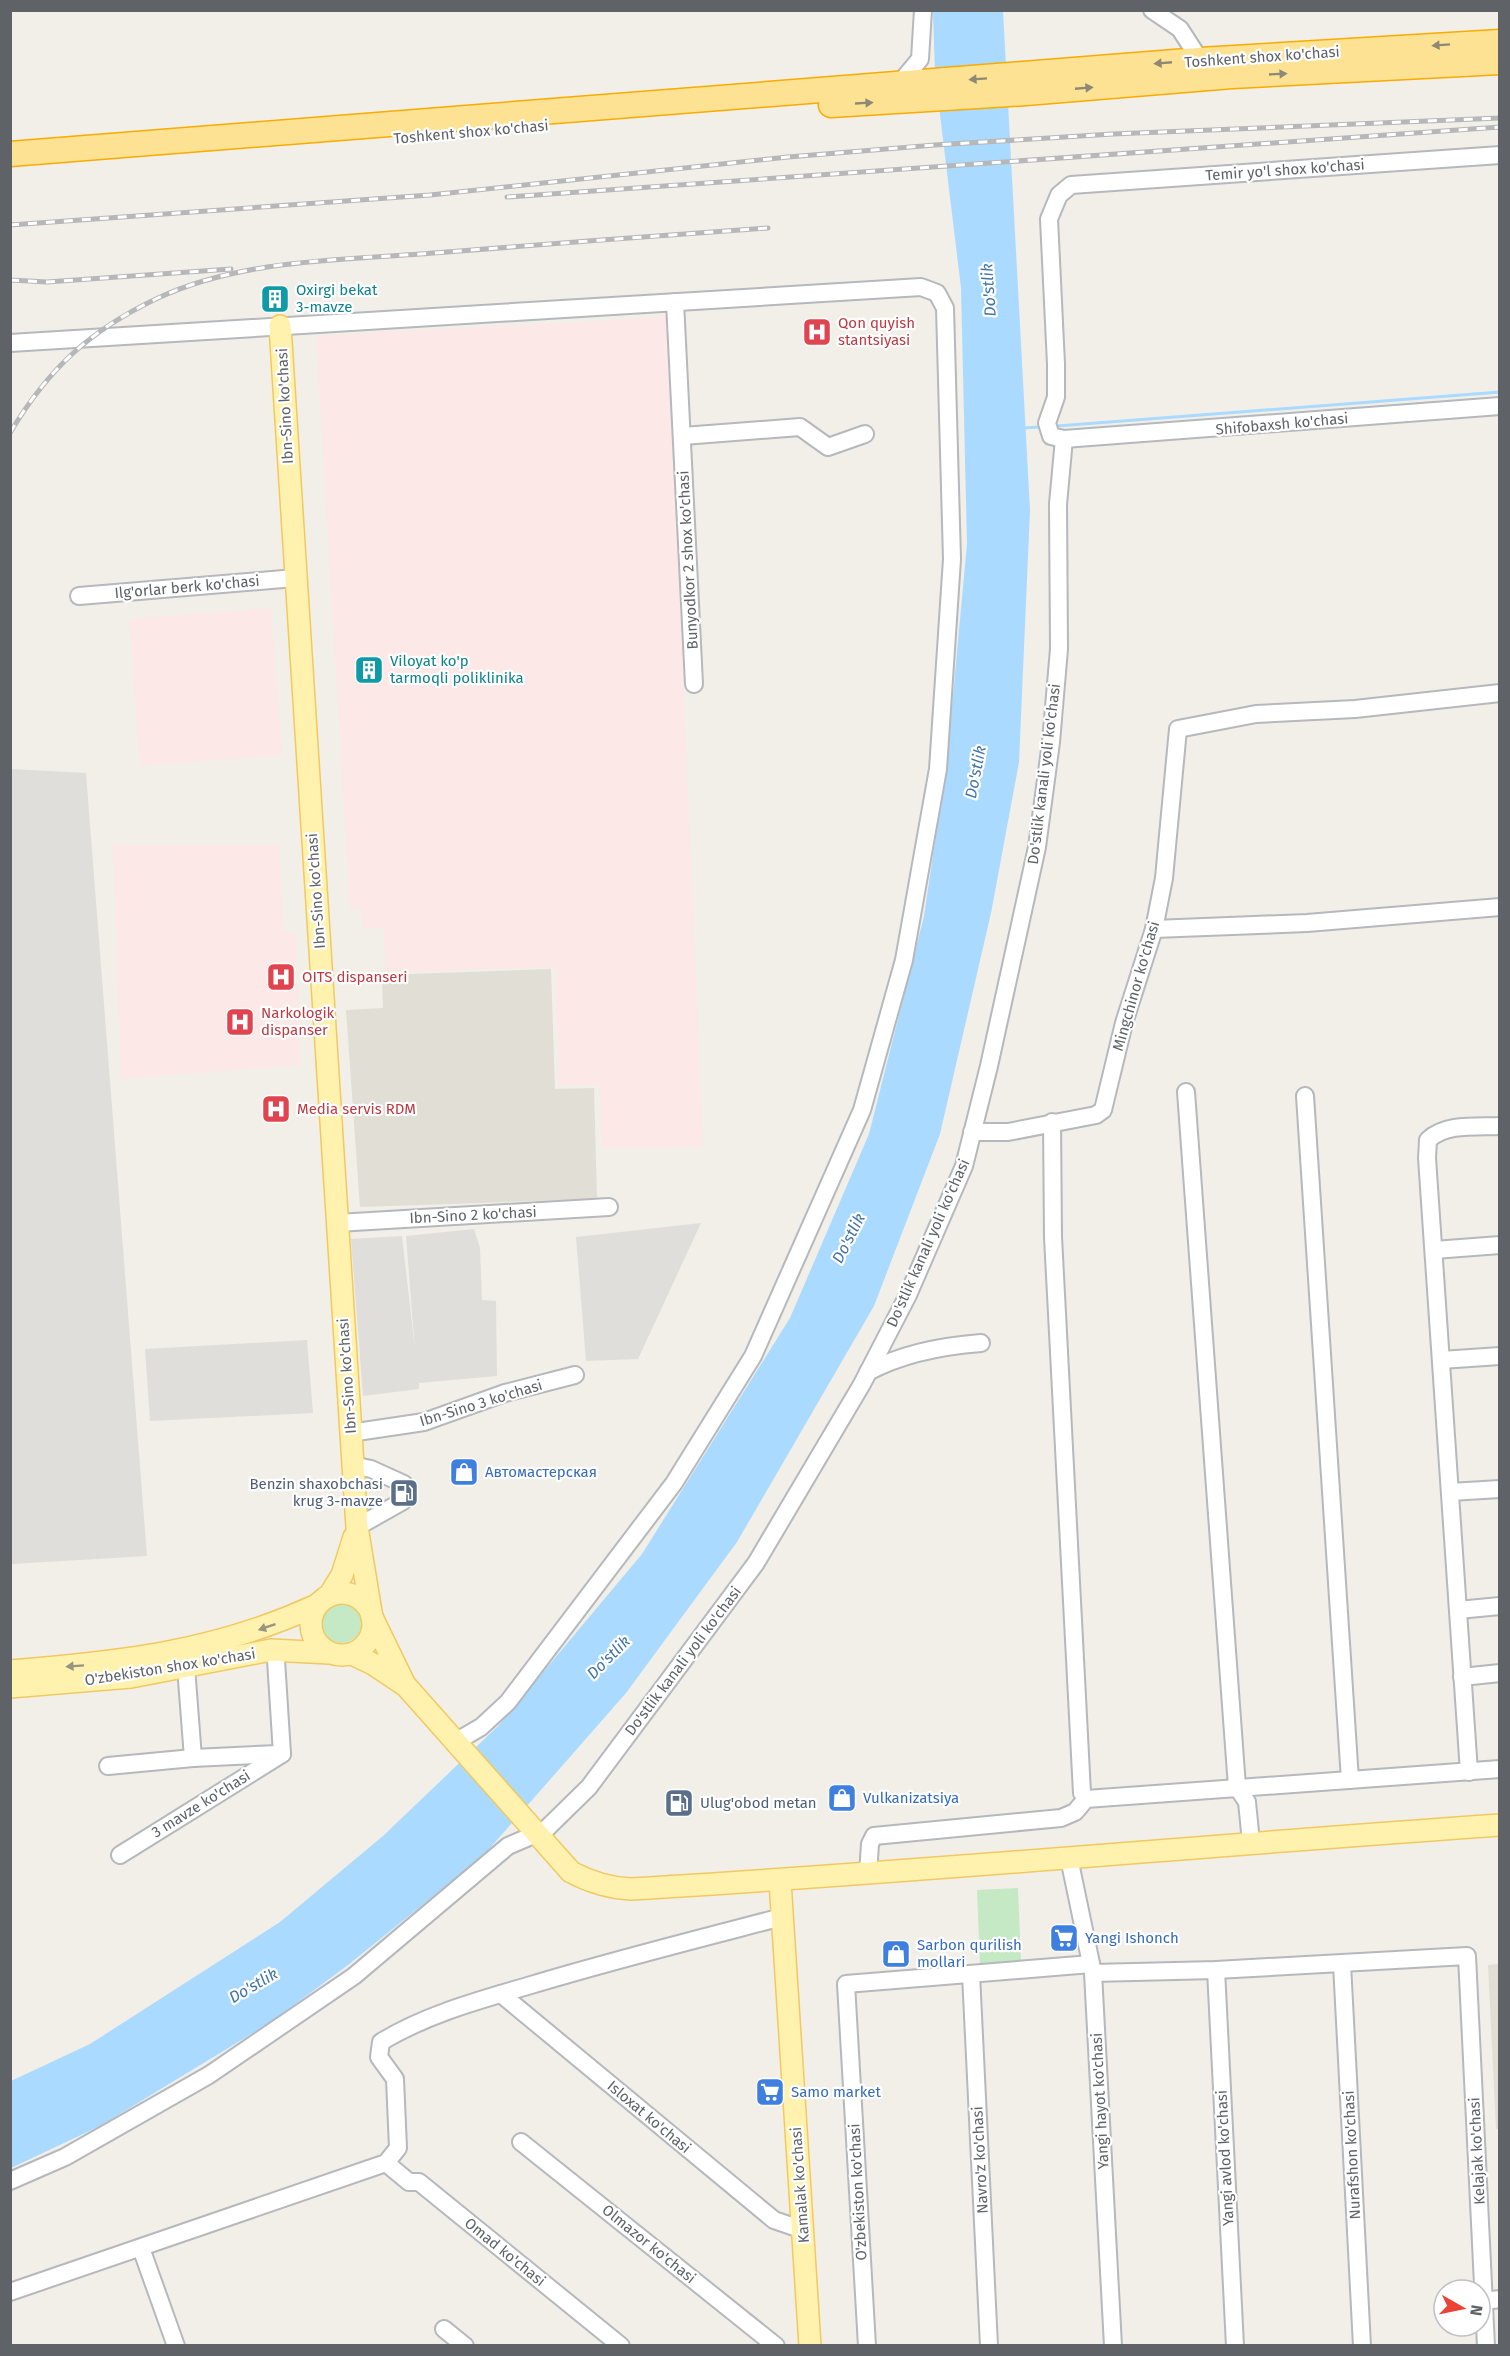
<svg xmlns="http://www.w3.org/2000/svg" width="1510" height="2356" font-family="'Fira Sans',sans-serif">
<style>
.industrial{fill:#e0deda}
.education{fill:#e1ded6}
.medical{fill:#fce8e6}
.green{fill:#c5e8c5}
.water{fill:#aadaff}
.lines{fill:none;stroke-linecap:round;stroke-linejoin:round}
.stream{stroke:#aadaff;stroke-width:3}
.minor-casing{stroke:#b5b8bc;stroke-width:20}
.major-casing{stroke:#f2c960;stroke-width:24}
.highway-casing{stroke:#f9ab00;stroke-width:27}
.minor{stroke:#fff;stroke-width:16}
.major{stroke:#fff2af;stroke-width:21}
.highway{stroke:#fde293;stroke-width:24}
.rail-casing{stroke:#b6b7b8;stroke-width:5}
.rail{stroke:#fff;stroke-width:3;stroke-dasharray:9;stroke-linecap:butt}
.oneway{fill:#8e8975}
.oneway2{fill:#979581}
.labels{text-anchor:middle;stroke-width:4.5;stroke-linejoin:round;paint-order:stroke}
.street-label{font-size:15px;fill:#5f6368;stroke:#fff}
.culture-label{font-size:15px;fill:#0d838f;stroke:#fff;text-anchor:start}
.health-label{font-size:15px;fill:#be3a42;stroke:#fff;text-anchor:start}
.shop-label{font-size:15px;fill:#366cbe;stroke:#fff;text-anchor:start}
.service-label{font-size:15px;fill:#4e5e75;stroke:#fff;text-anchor:end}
.water-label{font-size:16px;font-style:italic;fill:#4174aa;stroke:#fff}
</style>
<rect width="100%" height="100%" fill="#f1efe8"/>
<g class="industrial">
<path d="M11 769 86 773 147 1556 11 1564Z"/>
<path d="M701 1223 638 1359 586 1361 576 1237Z"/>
<path d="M474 1229 480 1248 482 1300 496 1301 497 1376 419 1383V1389L363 1396 351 1239 402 1236 415 1350 406 1236Z"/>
<path d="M307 1340 313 1413 150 1421 145 1349Z"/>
</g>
<g class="education">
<path d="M551 969 555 1089 594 1088 597 1199 360 1207 346 1010 383 1008 382 975Z"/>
<path d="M1499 1964 1500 2129H1496L1488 1965Z"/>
</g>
<g class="medical">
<path d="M668 317 703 1147 602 1148 600 1085 558 1086 556 967 385 972 384 928 363 929 362 909 350 910 316 336Z"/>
<path d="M271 608 282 755 140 766 129 619Z"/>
<path d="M279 844 283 932 295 933 301 1065 121 1079 113 845Z"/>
</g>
<g class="green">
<circle cx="341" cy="1622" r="21"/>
<path d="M1018 1888 1021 1962 980 1964 977 1890Z"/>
</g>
<path class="water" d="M933 11H1003L1030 510 1019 762 991 913 940 1134 874 1306 737 1542 626 1693 483 1856 348 1965 271 2022 100 2126 11 2168V2081L90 2044 280 1922 383 1836 498 1726 642 1554 790 1318 869 1134 924 916 947 760 967 544 961 288 935 73Z"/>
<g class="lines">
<g class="stream">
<path d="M1057 426 1500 392"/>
<path d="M1024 428 1039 427"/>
</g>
<g class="minor-casing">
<g id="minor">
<path d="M1152 10 1180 29 1200 60"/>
<path d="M899 84 920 59 923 10"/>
<path d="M1500 155 1071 185 1059 195 1049 219 1056 364V397L1047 423 1051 436 1064 439 1500 406"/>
<path d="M675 302 694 684"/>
<path d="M10 343 921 287 937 293 945 308 952 559 938 769 904 960 862 1110 753 1356 674 1483 508 1702 481 1727 457 1741"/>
<path d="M683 436 800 427 828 447 865 434"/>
<path d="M79 596 295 578"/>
<path d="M1154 929 1307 923 1500 907"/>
<path d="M1186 1092 1237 1787 1247 1802 1251 1842"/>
<path d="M1305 1096 1350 1780"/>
<path d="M1052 1122 1053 1237 1082 1793 1086 1799"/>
<path d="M972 1132H1008L1096 1115 1103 1110 1124 1023 1154 929 1164 878 1178 729 1256 714 1355 709 1500 693"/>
<path d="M337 1223 609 1207"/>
<path d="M1434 1250 1500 1245"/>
<path d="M1441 1360 1500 1356"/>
<path d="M868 1372C903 1353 942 1346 981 1343"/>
<path d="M350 1433 424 1422 505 1393 575 1375"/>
<path d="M352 1465 371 1469 404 1484"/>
<path d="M1450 1492 1500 1489"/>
<path d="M357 1527 403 1501"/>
<path d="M1458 1610 1500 1606"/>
<path d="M271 1650 276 1660 282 1754"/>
<path d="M186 1667 193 1758 278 1754"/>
<path d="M1462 1677 1500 1673"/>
<path d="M108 1766 193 1758"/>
<path d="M1469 1772 1427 1158 1428 1140C1446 1123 1476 1127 1500 1126"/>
<path d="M538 1837 589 1787 756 1563 862 1384 908 1295 964 1166 989 1066 1037 847 1051 742 1059 649 1058 504 1064 439"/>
<path d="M120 1855 282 1754"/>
<path d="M1069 1858 1093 1973 1113 2346"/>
<path d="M868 1874 870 1844 874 1836 1061 1818 1075 1812 1086 1799 1500 1769"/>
<path d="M1342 1964 1362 2346"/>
<path d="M1216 1970 1235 2346"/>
<path d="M1093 1973 1216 1970 1467 1956 1486 2346"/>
<path d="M971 1974 989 2346"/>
<path d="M501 1994 774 2220 803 2230"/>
<path d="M521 2142 776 2346"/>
<path d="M386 2163 409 2182H419L621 2346"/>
<path d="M10 2181 65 2157 209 2075 354 1976 508 1846 536 1834"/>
<path d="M141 2248 176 2346"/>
<path d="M10 2292 386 2163 398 2148 395 2079 379 2057 381 2042C427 2014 480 2000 531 1985 614 1960 698 1939 782 1917"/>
<path d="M1484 2301 1500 2299"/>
<path d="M444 2329 465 2346"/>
<path d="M867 2346 846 1984 1091 1964"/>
</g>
</g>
<g class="major-casing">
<g id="major">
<path d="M280 326 357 1527 371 1612"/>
<circle cx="342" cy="1624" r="31"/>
<path d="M329 1596 342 1575 354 1537"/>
<path d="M372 1617 404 1683"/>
<path d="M352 1654 373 1664 406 1686 571 1872C590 1882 608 1888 631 1889 921 1872 1210 1845 1500 1825"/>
<path d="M10 1671C121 1662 215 1652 317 1605"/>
<path d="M10 1687 131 1677 271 1650 329 1653"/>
<path d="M780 1881 810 2346"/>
</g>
</g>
<g class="highway-casing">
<g id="highway">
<path d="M831 105 1026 93 1232 76 1500 62"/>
<path d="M10 154 1200 60 1500 42"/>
</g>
</g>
<use href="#minor" class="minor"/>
<use href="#major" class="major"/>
<use href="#highway" class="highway"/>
<g class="rail-casing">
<g id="rail">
<path d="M507 197 1500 127"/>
<path d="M10 225 430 195 788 157 935 145 1113 134 1500 118"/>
<path d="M10 280 47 282 231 269"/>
<path d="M10 433C48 369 90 330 158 298 242 259 343 260 434 253 545 244 657 236 768 228"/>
</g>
</g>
<use href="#rail" class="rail"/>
</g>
<defs><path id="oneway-solid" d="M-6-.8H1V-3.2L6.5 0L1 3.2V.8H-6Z" transform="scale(1.5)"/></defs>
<g class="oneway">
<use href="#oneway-solid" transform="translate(1441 45) rotate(176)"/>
<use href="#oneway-solid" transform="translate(1163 63) rotate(175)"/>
<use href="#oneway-solid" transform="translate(1278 74) rotate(-3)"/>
<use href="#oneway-solid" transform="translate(978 79) rotate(176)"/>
<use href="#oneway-solid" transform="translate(1084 88) rotate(-5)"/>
<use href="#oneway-solid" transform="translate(864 103) rotate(-3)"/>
</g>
<g class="oneway2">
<use href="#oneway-solid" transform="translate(267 1627) rotate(161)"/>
<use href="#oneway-solid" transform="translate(75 1666) rotate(176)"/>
</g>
<defs>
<g id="building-square" transform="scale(1.5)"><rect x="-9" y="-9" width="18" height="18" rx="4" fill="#0f9aa8" stroke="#fff"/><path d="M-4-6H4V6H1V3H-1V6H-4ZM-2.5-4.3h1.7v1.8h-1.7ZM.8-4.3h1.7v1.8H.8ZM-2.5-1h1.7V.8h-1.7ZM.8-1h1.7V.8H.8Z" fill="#fff"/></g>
<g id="hospital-square" transform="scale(1.5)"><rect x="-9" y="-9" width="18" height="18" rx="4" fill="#e0444e" stroke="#fff"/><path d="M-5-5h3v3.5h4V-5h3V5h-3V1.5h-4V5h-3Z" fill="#fff"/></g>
<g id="shop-square" transform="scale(1.5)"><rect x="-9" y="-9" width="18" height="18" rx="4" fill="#3f7fe0" stroke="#fff"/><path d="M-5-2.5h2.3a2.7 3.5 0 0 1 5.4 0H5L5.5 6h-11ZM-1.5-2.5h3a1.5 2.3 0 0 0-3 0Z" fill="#fff"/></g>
<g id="fuel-square" transform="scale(1.5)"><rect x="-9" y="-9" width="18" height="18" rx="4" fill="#5c6f8a" stroke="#fff"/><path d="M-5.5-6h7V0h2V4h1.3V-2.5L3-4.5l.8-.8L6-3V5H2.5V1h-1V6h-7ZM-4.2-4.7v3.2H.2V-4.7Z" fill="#fff"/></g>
<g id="supermarket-square" transform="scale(1.5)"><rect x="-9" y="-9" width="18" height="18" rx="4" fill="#3f7fe0" stroke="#fff"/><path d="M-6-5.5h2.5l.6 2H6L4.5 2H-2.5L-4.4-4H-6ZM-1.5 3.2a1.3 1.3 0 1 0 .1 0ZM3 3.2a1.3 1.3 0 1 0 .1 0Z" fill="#fff"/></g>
</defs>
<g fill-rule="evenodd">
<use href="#building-square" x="275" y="299"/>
<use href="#hospital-square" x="817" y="332"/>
<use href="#building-square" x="369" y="670"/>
<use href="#hospital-square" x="281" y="977"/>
<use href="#hospital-square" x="240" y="1022"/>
<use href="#hospital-square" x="276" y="1109"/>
<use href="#shop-square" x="464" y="1472"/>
<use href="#fuel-square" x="404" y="1493"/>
<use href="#shop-square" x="842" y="1798"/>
<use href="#fuel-square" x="679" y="1803"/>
<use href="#supermarket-square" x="1064" y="1938"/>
<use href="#shop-square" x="896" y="1954"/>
<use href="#supermarket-square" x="770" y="2092"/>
</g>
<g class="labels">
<g class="street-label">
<text transform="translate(1262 57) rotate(-4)" y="5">Toshkent shox ko'chasi</text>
<text transform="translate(471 132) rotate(-5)" y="5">Toshkent shox ko'chasi</text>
<text transform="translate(1285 170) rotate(-4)" y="5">Temir yo'l shox ko'chasi</text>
<text transform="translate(285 406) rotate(-93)" y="5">Ibn-Sino ko'chasi</text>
<text transform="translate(1282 424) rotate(-5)" y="5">Shifobaxsh ko'chasi</text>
<text transform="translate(688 560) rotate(-93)" y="5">Bunyodkor 2 shox ko'chasi</text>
<text transform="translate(187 587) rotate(-5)" y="5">Ilg'orlar berk ko'chasi</text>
<text transform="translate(1044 774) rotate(-83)" y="5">Do'stlik kanali yoli ko'chasi</text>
<text transform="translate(316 891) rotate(-94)" y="5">Ibn-Sino ko'chasi</text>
<text transform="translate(1136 986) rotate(-74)" y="5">Mingchinor ko'chasi</text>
<text transform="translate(473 1215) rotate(-3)" y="5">Ibn-Sino 2 ko'chasi</text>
<text transform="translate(928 1243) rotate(-66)" y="5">Do'stlik kanali yoli ko'chasi</text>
<text transform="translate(347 1376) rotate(-94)" y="5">Ibn-Sino ko'chasi</text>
<text transform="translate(481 1403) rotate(-17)" y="5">Ibn-Sino 3 ko'chasi</text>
<text transform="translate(683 1661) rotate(-53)" y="5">Do'stlik kanali yoli ko'chasi</text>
<text transform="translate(170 1667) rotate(-9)" y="5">O'zbekiston shox ko'chasi</text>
<text transform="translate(201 1804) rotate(-32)" y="5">3 mavze ko'chasi</text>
<text transform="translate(1100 2101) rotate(-93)" y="5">Yangi hayot ko'chasi</text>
<text transform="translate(649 2117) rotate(40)" y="5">Isloxat ko'chasi</text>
<text transform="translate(1477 2151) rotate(-93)" y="5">Kelajak ko'chasi</text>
<text transform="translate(1352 2155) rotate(-93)" y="5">Nurafshon ko'chasi</text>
<text transform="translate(1225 2158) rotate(-93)" y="5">Yangi avlod ko'chasi</text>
<text transform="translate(980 2160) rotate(-93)" y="5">Navro'z ko'chasi</text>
<text transform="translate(800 2185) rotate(-94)" y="5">Kamalak ko'chasi</text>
<text transform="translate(858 2192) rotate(-93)" y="5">O'zbekiston ko'chasi</text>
<text transform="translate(649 2244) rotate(39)" y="5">Olmazor ko'chasi</text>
<text transform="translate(505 2252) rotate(39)" y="5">Omad ko'chasi</text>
</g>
<g class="culture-label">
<text x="296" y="295">Oxirgi bekat<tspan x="296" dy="17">3-mavze</tspan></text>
<text x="390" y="666">Viloyat ko'p<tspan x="390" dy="17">tarmoqli poliklinika</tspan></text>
</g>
<g class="health-label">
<text x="838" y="328">Qon quyish<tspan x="838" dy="17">stantsiyasi</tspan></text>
<text x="302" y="982">OITS dispanseri</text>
<text x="261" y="1018">Narkologik<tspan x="261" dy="17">dispanser</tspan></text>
<text x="297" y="1114">Media servis RDM</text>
</g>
<g class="shop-label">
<text x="485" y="1477">Автомастерская</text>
<text x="863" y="1803">Vulkanizatsiya</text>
<text x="1085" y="1943">Yangi Ishonch</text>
<text x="917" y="1950">Sarbon qurilish<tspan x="917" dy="17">mollari</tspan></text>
<text x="791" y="2097">Samo market</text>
</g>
<g class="service-label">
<text x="383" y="1489">Benzin shaxobchasi<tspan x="383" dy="17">krug 3-mavze</tspan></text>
<text x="700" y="1808" text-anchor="start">Ulug'obod metan</text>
</g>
<g class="water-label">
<text transform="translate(988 290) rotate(-94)" y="6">Do'stlik</text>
<text transform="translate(975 772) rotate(-79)" y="6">Do'stlik</text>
<text transform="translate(848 1238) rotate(-63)" y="6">Do'stlik</text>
<text transform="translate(608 1657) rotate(-45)" y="6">Do'stlik</text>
<text transform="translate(253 1985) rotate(-30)" y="6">Do'stlik</text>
</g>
</g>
<rect width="1510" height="2356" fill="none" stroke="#5f6368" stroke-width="24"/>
<g transform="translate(1462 2308) rotate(99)"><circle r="28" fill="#ffffff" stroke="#bfc1c3" stroke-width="1.5"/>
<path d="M0-4.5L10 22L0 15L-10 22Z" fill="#ea4335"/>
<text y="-9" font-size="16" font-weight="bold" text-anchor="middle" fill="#5f6368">N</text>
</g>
</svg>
